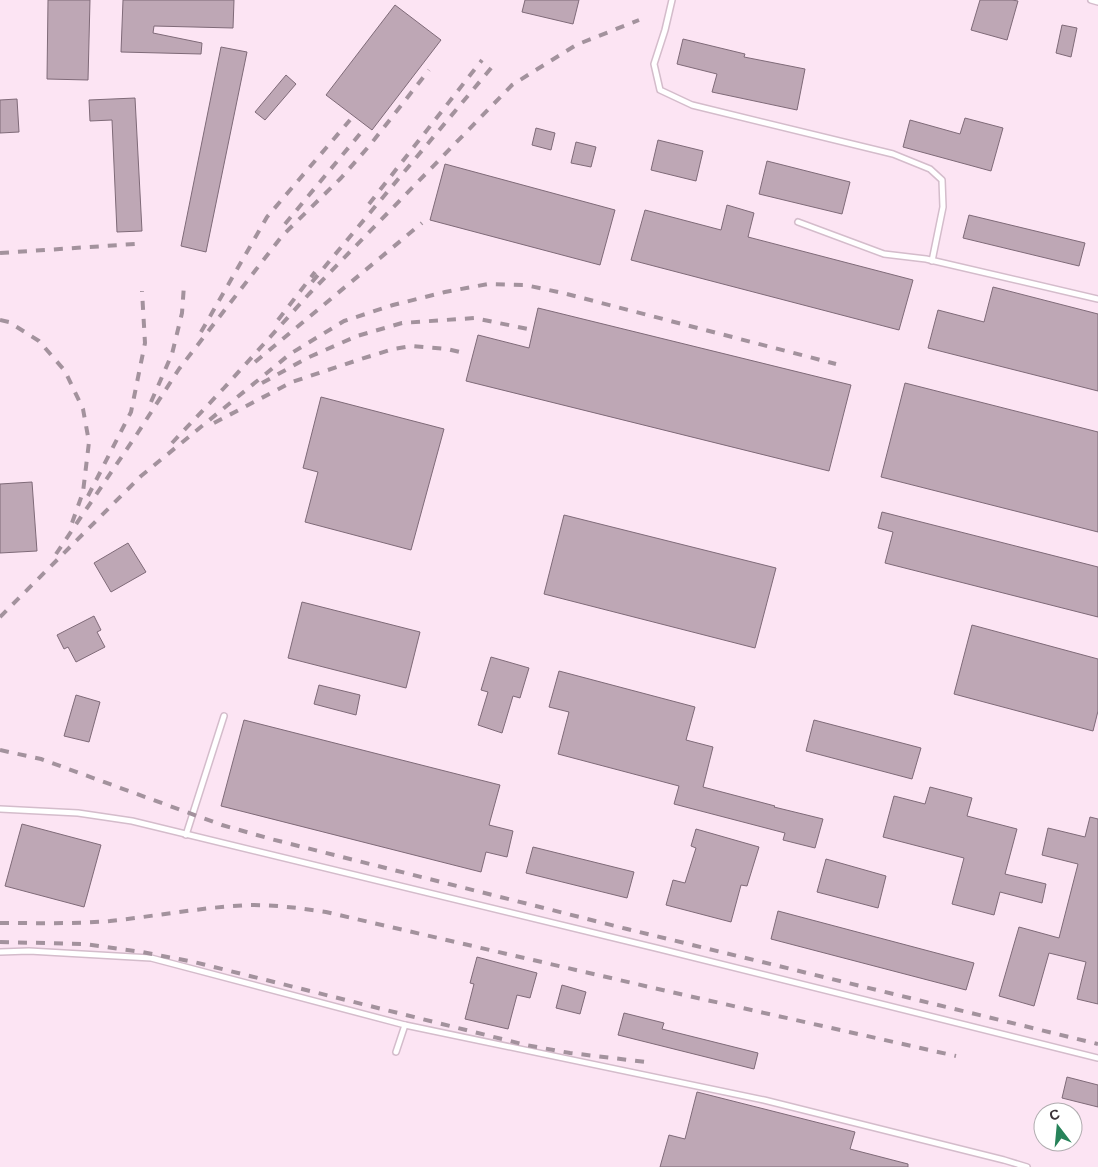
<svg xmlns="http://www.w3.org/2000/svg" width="1098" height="1167" font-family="Barlow,sans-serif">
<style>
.building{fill:#bea7b5;stroke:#7f6a78}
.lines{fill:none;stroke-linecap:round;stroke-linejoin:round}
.service-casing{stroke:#d4bccb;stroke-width:8}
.service{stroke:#fff;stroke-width:5}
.rail{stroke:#a3929d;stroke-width:4;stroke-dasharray:9 9;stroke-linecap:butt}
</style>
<rect width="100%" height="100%" fill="#fce4f3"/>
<g class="building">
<path d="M48 0H90L88 80 47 79Z"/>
<path d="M123 0H234L233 28 154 26 153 33 202 43 201 54 121 52Z"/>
<path d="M525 0H579L573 24 522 12Z"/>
<path d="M980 0H1012L1018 1 1007 40 971 30Z"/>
<path d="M395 5 441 40 372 130 326 95Z"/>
<path d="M1062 25 1077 28 1071 57 1056 53Z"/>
<path d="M683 39 745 54 744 57 805 69 797 110 712 92 717 74 677 64Z"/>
<path d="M221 47 247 52 206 252 181 246Z"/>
<path d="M286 75 296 84 265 120 255 112Z"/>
<path d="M135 98 142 231 117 232 112 120 90 121 89 100Z"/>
<path d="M17 99 19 132 0 133V100Z"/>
<path d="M965 118 1003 128 991 171 903 147 910 120 960 134Z"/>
<path d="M536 128 555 133 551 150 532 145Z"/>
<path d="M658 140 703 151 696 181 651 170Z"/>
<path d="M576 142 596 147 591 167 571 163Z"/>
<path d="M767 161 850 182 842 214 759 194Z"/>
<path d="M445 164 615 210 600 265 430 220Z"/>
<path d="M727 205 754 213 748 237 913 280 899 330 631 260 645 210 721 230Z"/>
<path d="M969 215 1085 243 1079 266 963 238Z"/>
<path d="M993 287 1098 314V391L928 348 938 310 984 322Z"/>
<path d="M538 308 851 385 829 471 466 381 478 335 529 348Z"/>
<path d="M905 383 1098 432V532L881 477Z"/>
<path d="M321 397 444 429 411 550 305 522 318 472 303 468Z"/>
<path d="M32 482 37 551 0 553V484Z"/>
<path d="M882 512 1098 567V617L885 563 893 532 878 528Z"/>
<path d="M564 515 776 568 755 648 544 594Z"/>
<path d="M128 543 146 572 111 592 94 563Z"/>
<path d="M302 602 420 632 406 688 288 658Z"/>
<path d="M94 616 101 630 97 632 105 647 76 662 68 647 64 649 57 635Z"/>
<path d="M972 625 1098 659V711L1093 731 954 694Z"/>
<path d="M491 657 529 668 520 698 513 696 502 733 478 725 488 692 481 690Z"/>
<path d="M559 671 695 707 686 740 713 747 703 787 775 806 774 807 823 819 815 848 783 840 785 833 674 804 679 786 558 754 569 712 549 707Z"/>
<path d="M319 685 360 695 356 715 314 704Z"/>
<path d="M76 695 100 702 89 742 64 736Z"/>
<path d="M244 720 500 785 489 825 513 831 507 857 486 852 481 872 221 806Z"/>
<path d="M814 720 921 748 912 779 806 751Z"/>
<path d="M930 787 972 798 967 816 1017 829 1005 874 1046 884 1042 903 1000 892 994 915 952 904 964 858 883 837 894 796 925 804Z"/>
<path d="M1090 817 1098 819V1004L1077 999 1086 962 1049 953 1034 1006 999 996 1019 927 1059 938 1078 864 1042 855 1048 828 1085 837Z"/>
<path d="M22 824 101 845 84 907 5 886Z"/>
<path d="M696 829 759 847 747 886 741 885 731 922 666 905 673 880 685 883 696 848 691 846Z"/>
<path d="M533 847 634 872 627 898 526 873Z"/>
<path d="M826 859 886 876 878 908 817 892Z"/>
<path d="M778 911 974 963 966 990 771 939Z"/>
<path d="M477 957 537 973 530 998 517 995 508 1029 465 1019 474 984 470 983Z"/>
<path d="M562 985 586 992 580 1014 556 1008Z"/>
<path d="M624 1013 664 1023 662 1029 758 1053 754 1069 618 1035Z"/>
<path d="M1067 1077 1098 1085V1107L1062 1098Z"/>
<path d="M697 1092 855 1132 850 1149 908 1164V1167H660L669 1135 685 1139Z"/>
</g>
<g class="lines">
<g class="service-casing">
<g id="service">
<path d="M672 0 665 30 654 64 660 90 692 105 893 154 930 169 942 180 943 207 932 261"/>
<path d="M1091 0 1098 2"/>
<path d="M798 222 884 254 926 259 1098 299"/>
<path d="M0 809 78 813 132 821 660 949 1098 1058"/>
<path d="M186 835 224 716"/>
<path d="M0 952 29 951 151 958 405 1025 396 1052"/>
<path d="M405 1025 764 1100 1004 1160 1027 1167"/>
</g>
</g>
<use href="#service" class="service"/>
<g class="rail">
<path d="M369 204 482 60"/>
<path d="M285 224 364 129"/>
<path d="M0 253 135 244"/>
<path d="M312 282 492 67"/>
<path d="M0 320 9 322 39 341 65 371 83 409 89 442 83 492 72 523"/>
<path d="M278 320 315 272"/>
<path d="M201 332 267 217 350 120"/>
<path d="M255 362 422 223"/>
<path d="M262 383 307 358 357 336 402 323 474 318 528 329"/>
<path d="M151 402 172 354 182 313 184 285"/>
<path d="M214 423 292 382 361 359 393 349 411 346 447 349 464 353"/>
<path d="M172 443 224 388 309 294 512 85 576 45 639 20"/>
<path d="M88 496 131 412 145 343 142 291"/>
<path d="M56 554 137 434 179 369 282 236 341 178 370 145 429 70"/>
<path d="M0 617 141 476 290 354 344 321 393 305 445 292 488 284 525 285 563 293 836 364"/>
<path d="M0 750 41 759 222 825 271 839 627 929 1098 1044"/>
<path d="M0 923C37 923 74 924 110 921 157 916 203 907 250 905 276 905 300 908 326 912L671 992 956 1056"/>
<path d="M0 942 84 944 142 952 194 962 526 1045 570 1053 646 1062"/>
</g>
</g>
<g transform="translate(1058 1127) rotate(344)"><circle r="24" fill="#ffffff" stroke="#b1adb0"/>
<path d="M0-4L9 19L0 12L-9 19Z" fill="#27835a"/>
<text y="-8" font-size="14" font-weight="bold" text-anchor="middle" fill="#3c3339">С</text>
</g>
</svg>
